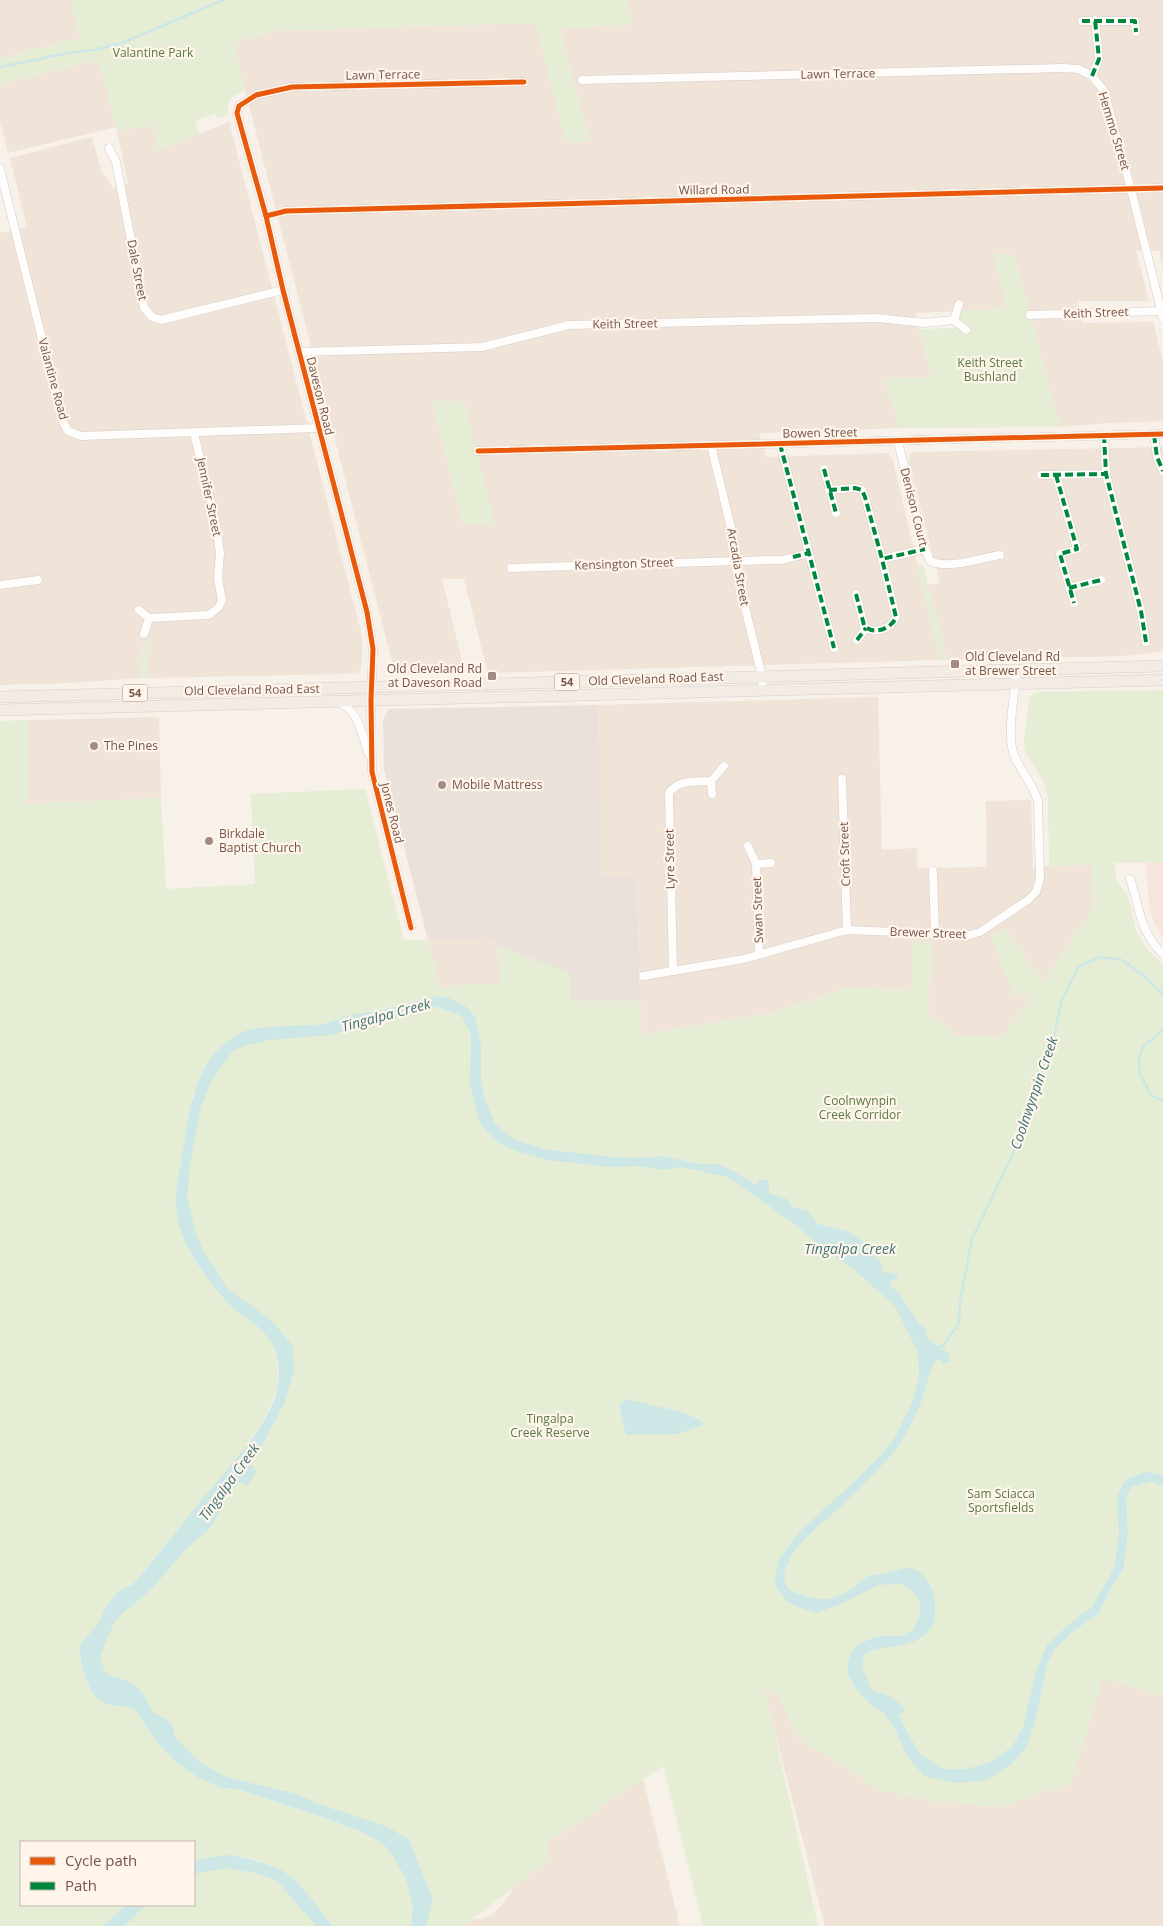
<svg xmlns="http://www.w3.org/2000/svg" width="1163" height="1926" font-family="'Open Sans',sans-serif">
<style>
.residential{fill:#f0e3d7;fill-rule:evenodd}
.commercial{fill:#f7e5dd}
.industrial{fill:#eae1db}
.green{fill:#e5edd5}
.water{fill:#cce7e6}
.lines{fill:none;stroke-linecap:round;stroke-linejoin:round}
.stream{stroke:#cce7e6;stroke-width:2.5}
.minor-casing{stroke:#d6ccc7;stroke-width:9}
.primary-casing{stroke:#d8cec9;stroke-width:12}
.minor{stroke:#fefdfc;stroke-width:8}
.primary{stroke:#f2ece5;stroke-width:11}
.quiet{stroke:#00873e;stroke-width:4;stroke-dasharray:8 4;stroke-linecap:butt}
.cycleway-casing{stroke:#fff5eb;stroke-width:8}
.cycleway{stroke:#e8590c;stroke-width:5}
.poi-dot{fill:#a28c82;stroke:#fff5eb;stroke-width:2}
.labels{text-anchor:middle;stroke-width:4.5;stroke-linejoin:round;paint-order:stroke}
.shield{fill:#fff5eb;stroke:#9e857a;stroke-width:1}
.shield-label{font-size:11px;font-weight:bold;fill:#75554a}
.park-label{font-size:12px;fill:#587a42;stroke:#fff5eb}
.street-label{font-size:12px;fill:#75554a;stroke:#fff5eb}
.poi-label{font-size:12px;fill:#75554a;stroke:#fff5eb;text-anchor:start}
.water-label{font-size:14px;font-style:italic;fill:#3e767a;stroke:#fff5eb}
</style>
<rect width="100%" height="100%" fill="#f7f1ea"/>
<g class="residential">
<path d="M0 0H71L80 38 0 58Z"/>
<path d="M626 0H1163V268L1159 251H1136L1149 301H1077L1083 323 1153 322 1163 362V421L1109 423 1060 427 1014 254H994L1007 309 916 313 919 329 932 377 885 379 899 428 759 433 766 457 888 453 892 457 940 660 488 673 464 579H442L465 673 400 674 394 669 233 43 277 31 536 23 566 142H589L560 29 632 24ZM432 401 495 524H463Z"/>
<path d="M100 59 116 127 8 153 0 121V85Z"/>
<path d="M229 122 362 636V663L359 672 347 674 148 678 150 639H143L141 678 72 683 0 685V233L27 227 10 158 92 137 101 170 113 188 128 184 117 131 153 126 158 150Z"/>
<path d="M1163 447V651L1123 656 947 660 928 584 940 583 909 463V455L913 452Z"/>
<path d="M878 697 882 850 917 848V868L987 867 986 801 1031 800 1033 867 1093 864 1094 909 1042 983 1005 928 991 937 1032 995 1003 1037 956 1036 928 1014 931 946 933 942 911 941 913 945 912 987 908 990 848 988 767 1014 641 1035 637 877H602L598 705Z"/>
<path d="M159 717 161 798 26 804 28 720Z"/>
<path d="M498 938 500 984 453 985 440 988 428 940Z"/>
<path d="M1114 1678 1163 1680V1926H825L763 1687 977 1778 1096 1681Z"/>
<path d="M631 1732 680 1926H456L470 1919H482L492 1915 501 1906 511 1892 513 1867Z"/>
</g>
<path class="commercial" d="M1146 862H1163V938L1154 922 1149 907Z"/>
<path class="industrial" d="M598 705 602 877 637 876 640 1001H570L569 973 498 946V938L428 940 384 769 383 719 389 709Z"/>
<g class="green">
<path d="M71 0H626L633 24 560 29 589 142H566L535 23 277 31 234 43 245 90C233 95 225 101 228 115L217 119 215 113 195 121 199 134 158 150 153 126 117 131 99 60 0 85V58L80 38Z"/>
<path d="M993 254H1014L1060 427 899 428 885 379 932 377 919 329 956 328 952 311 1007 309Z"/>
<path d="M432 401H464L495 524H463Z"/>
<path d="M923 565 947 660H940L917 566Z"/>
<path d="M143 639H150L148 678H141Z"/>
<path d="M1163 690V862L1115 863 1116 880 1128 896 1136 931 1147 949 1163 965V1481L1151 1477 1130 1483 1121 1497 1125 1529 1119 1567 1108 1583 1098 1609 1052 1644 1044 1660 1030 1727 1013 1752 994 1763 974 1771 946 1774 925 1766 907 1743 895 1715 866 1690 856 1667 858 1653 868 1648 907 1641 920 1629 926 1612 923 1591 908 1579 891 1578 820 1606 787 1596 779 1583 777 1587 787 1602 803 1609 816 1613 839 1605 879 1585 898 1584 905 1586 916 1595 921 1607 919 1617 913 1630 900 1636 886 1635 870 1639 857 1645 851 1652 848 1661V1675L856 1689 874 1708 883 1712 895 1730 908 1757 924 1776 956 1783 987 1780 1010 1765 1026 1748 1035 1723 1047 1665 1054 1650 1071 1633 1099 1613 1111 1588 1124 1568 1128 1530 1126 1497 1132 1487 1152 1481 1163 1487V1696L1103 1678 1071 1784 999 1807 931 1801 874 1789 850 1769 797 1738 778 1695 764 1687 818 1926H703L663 1766 548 1843 549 1860 464 1926H417L419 1904 409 1872 390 1843 349 1820 303 1803 218 1780 188 1762 162 1738 130 1695 103 1683 95 1667 99 1647 111 1617 205 1516 254 1451 282 1393 284 1368 281 1345 268 1324 223 1293 211 1273 195 1254 186 1233 182 1196 200 1093 216 1065 238 1042 270 1035 328 1030 439 1001 464 1012 474 1033 476 1088 489 1124 508 1142 541 1154 607 1160H644L680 1164 726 1172 790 1210 869 1266 900 1303 922 1349 939 1347 928 1339 925 1328 918 1322 899 1293 890 1285 892 1280 898 1279 897 1274 883 1272 880 1261 864 1247 860 1239 847 1231 818 1224 808 1211 792 1207 786 1199 769 1193V1182L766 1179 760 1180 757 1185 734 1171 717 1164H700L661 1156 640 1158 613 1157 544 1149 513 1139 495 1123 485 1099 481 1081V1043L475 1017 467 1007 449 998 435 996 400 1005 352 1015 325 1024 243 1032 231 1039 216 1053 203 1069 192 1097 175 1208 181 1233 189 1251 197 1264 220 1295 268 1337 277 1356 278 1387 273 1401 262 1422 238 1458 132 1585 118 1591 106 1607 99 1622 79 1646C81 1665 87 1697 107 1704 115 1707 126 1706 134 1709L158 1743 176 1762 197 1777 221 1788 237 1789 323 1817 362 1832 382 1843 390 1852 405 1877 413 1907 411 1926H333C320 1911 308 1892 293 1879 276 1863 243 1854 220 1856 211 1857 202 1859 194 1861V1842H21V1905H126L103 1926H0V721L28 720 27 804 161 798 166 889 255 884 251 794 365 789 404 940H428L440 988 453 985 499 984 498 946 569 973 570 1001H640L641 1035 767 1014 848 988 908 990 912 987 913 945 910 941 934 942 931 946 928 1014 956 1036 1002 1037 1032 995 1013 994 991 937 1005 928 1042 982 1094 909 1093 864 1049 867 1048 798 1044 782 1025 752 1024 739 1030 697 1035 692Z"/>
<path d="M225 1863 281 1879 322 1926H113L138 1905H194V1870Z"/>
</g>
<g class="water">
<path d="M435 996 449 998 467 1007 475 1017 481 1043V1081L485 1099 495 1123 513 1139 544 1149 613 1157 640 1158 661 1156 700 1164H717L734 1171 756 1185 760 1180 766 1179 769 1182V1193L787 1199 792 1207 808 1211 818 1224 847 1231 860 1239 865 1247 880 1261 883 1272 897 1274 898 1279 892 1280 890 1285 899 1293 918 1322 925 1328 928 1339 949 1354 950 1361 944 1364 939 1359 935 1361C929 1372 927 1384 923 1397 917 1413 904 1440 893 1453 877 1471 860 1488 843 1505 824 1522 789 1546 785 1573 783 1582 787 1590 796 1593 806 1596 819 1601 829 1599 839 1597 849 1591 856 1586 859 1584 862 1580 865 1578 872 1574 883 1574 891 1572 895 1571 901 1569 905 1568 924 1567 935 1589 935 1605 935 1618 936 1626 924 1635 903 1652 883 1642 864 1655L862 1668 872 1690 889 1696 905 1708 903 1713 899 1715 907 1732 921 1755 941 1768 953 1770 967 1769 990 1762 1012 1747 1023 1728 1035 1674 1047 1645 1074 1620 1092 1607 1114 1568 1119 1535 1117 1497 1120 1490 1125 1480 1145 1472 1163 1475V1487L1152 1481 1132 1487 1126 1497 1128 1530 1124 1568 1111 1588 1099 1613 1071 1633 1054 1650 1047 1665 1035 1723 1026 1748 1010 1765 987 1780 956 1783 924 1776 908 1757 895 1730 883 1712 874 1708 856 1689 848 1675V1661L851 1652 857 1645 870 1639 886 1635 900 1636 913 1630 919 1617 921 1607 916 1595 905 1586 898 1584 879 1585 839 1605 816 1613 803 1609 787 1602 774 1584 779 1559 800 1531 855 1481 881 1455 894 1439 911 1405 919 1379 918 1352 895 1306 852 1268 820 1246 796 1225 728 1177 680 1167 661 1170 638 1166 611 1167 548 1160 519 1152 497 1142 481 1125 475 1105 470 1083 471 1035 462 1016 437 1007 416 1011 331 1035 269 1040 244 1046 233 1051 211 1081 201 1107 190 1164 187 1197 196 1233 203 1250 227 1288 272 1321 293 1346 294 1372 283 1406 259 1451 251 1462 256 1472 249 1484 246 1485 241 1482 238 1483 218 1508 219 1514 210 1528 184 1551 149 1592 124 1612 114 1623 100 1656C107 1685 112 1672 131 1683 142 1689 148 1701 152 1712L164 1718 174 1727V1736L198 1761 226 1777 297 1794 318 1804 388 1827 409 1840 433 1899 426 1926H411L413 1907 405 1877 390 1852 382 1843 362 1832 323 1817 237 1789 221 1788 197 1777 176 1762 158 1743 134 1709C126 1706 115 1707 107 1704 87 1697 81 1665 79 1646L99 1622 106 1607 118 1591 132 1585C158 1556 181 1525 206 1495 227 1470 276 1416 278 1385 284 1326 246 1328 219 1293 199 1268 180 1243 176 1210 174 1196 179 1173 182 1159 189 1113 193 1056 241 1033 259 1024 301 1027 322 1024 332 1023 342 1017 351 1015 359 1013 368 1012 376 1011 396 1007 415 1001 435 996Z"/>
<path d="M626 1399 681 1412 701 1420 703 1425 677 1434 626 1435 619 1405Z"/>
<path d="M231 1855C249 1859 267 1862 283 1871 302 1883 319 1909 333 1926H316L277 1881 256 1873 225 1868 194 1874V1861L218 1856Z"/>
<path d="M126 1905H146L124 1926H103Z"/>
</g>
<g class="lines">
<g class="stream">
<path d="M0 67 68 53 94 50 122 43 223 0"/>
<path d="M1163 1030 1143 1047 1139 1060 1140 1075 1152 1096 1163 1101"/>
<path d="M938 1347 943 1346 959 1323 960 1301 972 1239 1023 1133 1054 1038 1061 1002 1078 967 1100 957 1122 960 1144 976 1163 994"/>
</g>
<g class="minor-casing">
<g id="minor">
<path d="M1082 21H1135L1136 32"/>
<path d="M1092 76 1099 59 1095 20"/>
<path d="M582 80 1063 68 1079 69 1092 76 1104 91 1131 189 1163 318"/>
<path d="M109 148 116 162 144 308 152 317 161 320 283 290"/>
<path d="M0 169 62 420 68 431 81 436 318 428"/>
<path d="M266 216 286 211 1163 188"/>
<path d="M959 304 954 320 966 330"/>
<path d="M1030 315 1161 311"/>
<path d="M299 352 482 347 569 325 877 318 925 323 954 320"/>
<path d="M1104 435 1106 474 1141 611 1146 642"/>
<path d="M1154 435 1157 457 1163 471"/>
<path d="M898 442 925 549 930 561C947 570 981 558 1000 555"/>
<path d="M780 444 834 648"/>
<path d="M711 445 736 549 737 575 762 676 763 690"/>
<path d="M478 451 1163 434"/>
<path d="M824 469 836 513"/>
<path d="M1041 475 1106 474"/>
<path d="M1056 475 1077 549 1060 554 1074 603"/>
<path d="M829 490 855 488 862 490 865 497 882 559 925 549"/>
<path d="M511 568 772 560H783L809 553"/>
<path d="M0 585 38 580"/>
<path d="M1069 588 1101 580"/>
<path d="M856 594 864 625C872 636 892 629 896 617L882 559"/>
<path d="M139 610 149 618 144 634"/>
<path d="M149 618 209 615 219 607 222 600 218 579 220 553 215 518 194 433"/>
<path d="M857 640 866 628"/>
<path d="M339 703C358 708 363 738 369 755"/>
<path d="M842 779 847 930"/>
<path d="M712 794 711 781 724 766"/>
<path d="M748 846 756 864 771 863"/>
<path d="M756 864 759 955"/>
<path d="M933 871 935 933"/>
<path d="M1130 879C1140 907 1139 932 1163 954"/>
<path d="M411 928 372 772 371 700 373 649 367 612 283 290 266 216 237 113 239 106 256 95 292 87 524 82"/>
<path d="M673 971 669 793C679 779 695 782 711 781"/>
<path d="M643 976 744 959 847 930 970 935 980 932 1028 900 1036 892 1040 879 1038 801C1032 782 1018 768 1013 752 1007 729 1015 693 1017 669"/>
</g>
</g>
<g class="primary-casing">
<g id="primary">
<path d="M0 697 1163 666"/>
<path d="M0 710 1163 680"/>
</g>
</g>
<use href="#minor" class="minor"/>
<use href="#primary" class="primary"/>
<g class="quiet">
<path d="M1082 21H1135L1136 32"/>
<path d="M1092 76 1099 59 1095 20"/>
<path d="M1104 435 1106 474 1141 611 1146 642"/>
<path d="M1154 435 1157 457 1163 471"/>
<path d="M780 444 834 648"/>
<path d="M824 469 836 513"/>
<path d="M1041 475 1106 474"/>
<path d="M1056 475 1077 549 1060 554 1074 603"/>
<path d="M829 490 855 488 862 490 865 497 882 559 925 549"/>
<path d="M793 557 809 553"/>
<path d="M1069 588 1101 580"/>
<path d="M856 594 864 625C872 636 892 629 896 617L882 559"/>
<path d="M857 640 866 628"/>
</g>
<g class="cycleway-casing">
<g id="cycleway">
<path d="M266 216 286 211 1163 188"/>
<path d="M478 451 1163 434"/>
<path d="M411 928 372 772 371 700 373 649 367 612 283 290 266 216 237 113 239 106 256 95 292 87 524 82"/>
</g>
</g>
<use href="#cycleway" class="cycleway"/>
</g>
<g class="poi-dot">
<rect x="950" y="659" width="10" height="10" rx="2.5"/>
<rect x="487" y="671" width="10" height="10" rx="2.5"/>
<circle cx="94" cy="746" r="5"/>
<circle cx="442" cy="785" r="5"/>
<circle cx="209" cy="841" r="5"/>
</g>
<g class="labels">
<g class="shield">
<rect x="554.5" y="673.5" width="25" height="17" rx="4"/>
<rect x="122.5" y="684.5" width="25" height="17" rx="4"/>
</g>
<g class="shield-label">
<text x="567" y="686">54</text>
<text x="135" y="697">54</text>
</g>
<g class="park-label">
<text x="153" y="57">Valantine Park</text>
<text x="990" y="367">Keith Street<tspan x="990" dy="14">Bushland</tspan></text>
<text x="860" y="1105">Coolnwynpin<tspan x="860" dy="14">Creek Corridor</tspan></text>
<text x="550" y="1423">Tingalpa<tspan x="550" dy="14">Creek Reserve</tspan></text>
<text x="1001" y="1498">Sam Sciacca<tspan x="1001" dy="14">Sportsfields</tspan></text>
</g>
<g class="street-label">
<text transform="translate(838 74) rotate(-1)" y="4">Lawn Terrace</text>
<text transform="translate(383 75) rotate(-1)" y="4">Lawn Terrace</text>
<text transform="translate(1114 131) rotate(73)" y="4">Hemmo Street</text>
<text transform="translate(714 190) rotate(-1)" y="4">Willard Road</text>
<text transform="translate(137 270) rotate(79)" y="4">Dale Street</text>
<text transform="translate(1096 313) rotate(-2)" y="4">Keith Street</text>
<text transform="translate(625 324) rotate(-1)" y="4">Keith Street</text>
<text transform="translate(53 379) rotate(75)" y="4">Valantine Road</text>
<text transform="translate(320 396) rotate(76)" y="4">Daveson Road</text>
<text transform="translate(820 433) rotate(-1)" y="4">Bowen Street</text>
<text transform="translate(209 497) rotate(78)" y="4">Jennifer Street</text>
<text transform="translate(914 507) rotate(76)" y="4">Denison Court</text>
<text transform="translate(624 564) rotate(-2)" y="4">Kensington Street</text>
<text transform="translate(738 567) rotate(80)" y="4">Arcadia Street</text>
<text transform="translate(656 679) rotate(-2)" y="4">Old Cleveland Road East</text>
<text transform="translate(252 690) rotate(-1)" y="4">Old Cleveland Road East</text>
<text transform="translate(392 813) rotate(76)" y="4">Jones Road</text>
<text transform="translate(845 854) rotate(-92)" y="4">Croft Street</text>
<text transform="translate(670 859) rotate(-91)" y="4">Lyre Street</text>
<text transform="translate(758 910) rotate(-92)" y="4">Swan Street</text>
<text transform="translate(928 933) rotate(2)" y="4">Brewer Street</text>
</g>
<g class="poi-label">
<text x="965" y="661">Old Cleveland Rd<tspan x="965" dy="14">at Brewer Street</tspan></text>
<text x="482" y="673" text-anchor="end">Old Cleveland Rd<tspan x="482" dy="14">at Daveson Road</tspan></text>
<text x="104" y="750">The Pines</text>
<text x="452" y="789">Mobile Mattress</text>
<text x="219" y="838">Birkdale<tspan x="219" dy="14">Baptist Church</tspan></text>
</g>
<g class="water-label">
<text transform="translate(386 1015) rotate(-15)" y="5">Tingalpa Creek</text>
<text transform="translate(1034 1093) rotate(-71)" y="5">Coolnwynpin Creek</text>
<text x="850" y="1254">Tingalpa Creek</text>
<text transform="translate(229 1482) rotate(-54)" y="5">Tingalpa Creek</text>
</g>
</g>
<rect x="20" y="1841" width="175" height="65" fill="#fff5eb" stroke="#c8b5ab"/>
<rect x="30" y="1857" width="25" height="8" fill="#e8590c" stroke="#c8b5ab"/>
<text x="65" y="1866" font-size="15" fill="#75554a">Cycle path</text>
<rect x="30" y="1882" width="25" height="8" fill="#00873e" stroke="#c8b5ab"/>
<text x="65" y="1891" font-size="15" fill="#75554a">Path</text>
</svg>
